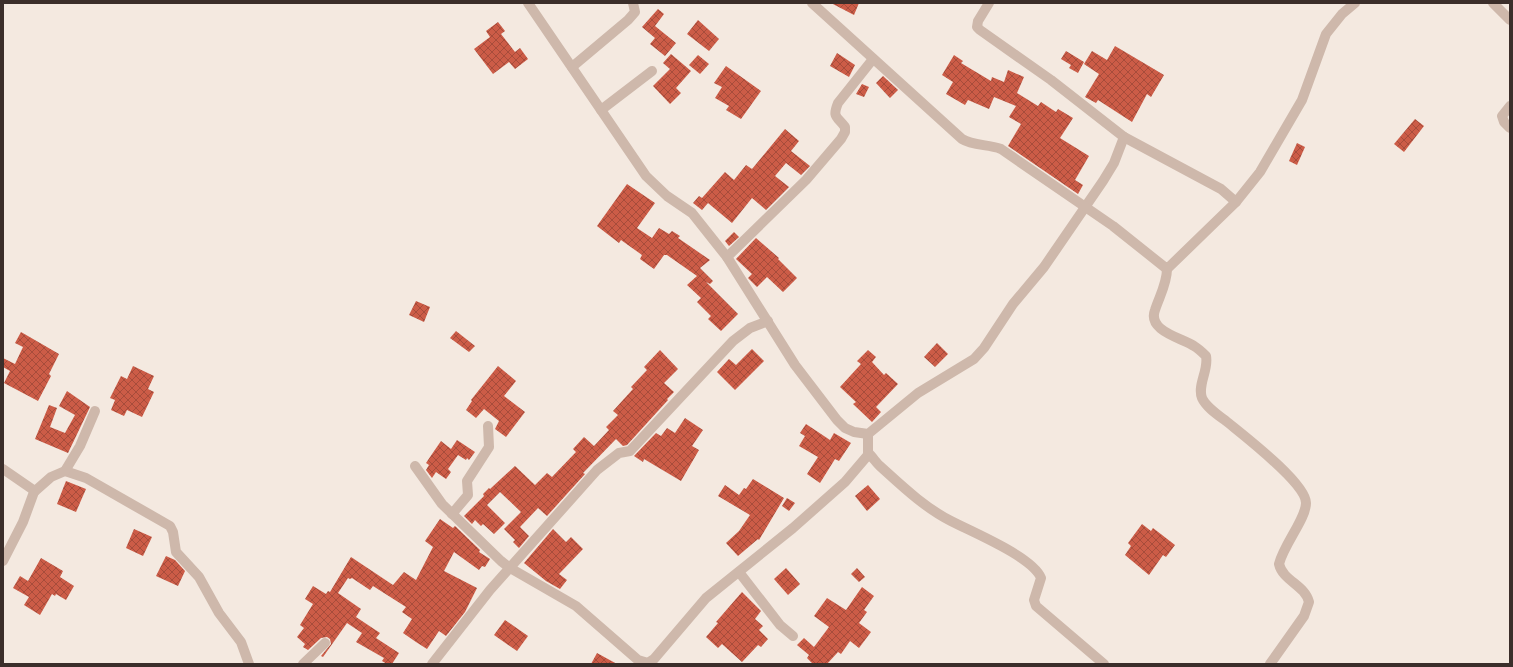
<svg xmlns="http://www.w3.org/2000/svg" width="1513" height="667" font-family="'Varela Round',sans-serif">
<style>
.building{fill:url(#building-cross-hatch)}
.lines{fill:none;stroke-linecap:round;stroke-linejoin:round}
.minor{stroke:#ceb8ab;stroke-width:10}
</style>
<defs>
<pattern id="building-cross-hatch" width="8" height="8" patternUnits="userSpaceOnUse"><rect width="8" height="8" fill="#cc5c47"/><path d="M0 0l8 8M0 8l8-8" fill="none" stroke="#a74c3b"/></pattern>
</defs>
<rect width="100%" height="100%" fill="#f4e9e0"/>
<g class="building">
<path d="M831 3H859L854 15Z"/>
<path d="M658 9 664 14 655 26 676 43 665 56 650 44 655 38 642 27Z"/>
<path d="M698 20 719 39 709 51 687 34Z"/>
<path d="M498 22 505 31 501 34 515 52 520 48 528 59 515 69 509 62 493 74 474 49 490 37 486 31Z"/>
<path d="M1115 46 1164 75 1151 97 1147 94 1132 122 1098 100 1096 103 1085 97 1099 74 1084 64 1092 51 1107 60Z"/>
<path d="M1066 51 1084 62 1078 73 1069 68 1071 65 1061 59Z"/>
<path d="M837 53 855 65 849 77 830 66Z"/>
<path d="M671 54 691 71 676 88 681 93 670 104 653 86 670 69 663 63Z"/>
<path d="M698 55 709 64 700 74 689 65Z"/>
<path d="M954 55 963 61 961 63 991 81 992 77 1004 82 1008 70 1024 77 1017 93 1038 106 1041 102 1056 112 1058 109 1073 118 1060 138 1089 156 1075 180 1083 185 1078 194 1008 146 1021 124 1009 117 1016 106 994 97 989 109 968 100 965 105 946 94 953 82 942 75Z"/>
<path d="M726 66 761 91 741 119 726 110 729 106 715 98 722 87 714 83Z"/>
<path d="M883 76 898 90 890 98 876 83Z"/>
<path d="M862 84 869 87 864 97 856 94Z"/>
<path d="M1415 119 1424 126 1404 152 1394 144Z"/>
<path d="M785 129 799 141 791 151 810 166 801 175 786 163 775 176 789 187 766 210 752 198 732 223 708 203 702 210 693 203 699 196 702 198 725 172 734 180 746 165 752 169Z"/>
<path d="M1297 143 1305 147 1297 165 1289 161Z"/>
<path d="M627 184 655 203 637 228 652 238 659 228 669 234 672 231 680 236 678 238 710 260 700 268 713 281 710 284 706 282 738 314 721 331 708 319 711 316 697 302 701 298 687 285 697 276 667 255H664L654 269 640 259 642 255 621 240 619 243 597 226Z"/>
<path d="M734 232 739 237 729 246 725 241Z"/>
<path d="M756 238 779 258 778 259 797 278 783 292 767 277 757 287 748 278 752 274 736 259Z"/>
<path d="M416 301 430 307 424 322 409 315Z"/>
<path d="M456 331 475 346 469 352 450 338Z"/>
<path d="M21 332 59 354 49 374 51 376 38 401 4 383 10 371 3 367V358L15 364 23 347 15 343Z"/>
<path d="M937 343 948 354 935 367 924 357Z"/>
<path d="M752 349 764 361 735 390 717 372 729 359 736 365Z"/>
<path d="M660 350 678 369 664 383 674 392 667 399 668 400 627 445 623 446 616 439 583 473 585 474 547 516 538 508 520 527 529 536 519 548 513 542 515 540 504 529 521 512 500 492 487 505 505 523 494 534 483 524 481 526 475 520 472 524 464 516 484 496 483 494 489 488 490 489 515 466 535 485 547 473 552 477 576 452 573 449 584 437 594 446 609 430 606 427 618 415 613 411 633 389 631 387 647 370 644 367Z"/>
<path d="M868 350 876 357 872 362 884 375 886 373 898 384 876 407 881 412 872 422 853 404 856 402 840 387 861 364 857 361Z"/>
<path d="M133 366 154 376 148 389 154 392 142 417 127 410 124 416 111 410 115 400 110 398 121 376 127 379Z"/>
<path d="M498 366 516 381 504 396 525 412 506 437 495 429 499 421 484 409 476 418 466 410 472 401 471 400Z"/>
<path d="M67 391 90 407 68 453 35 439 49 405 57 408 50 427 65 433 75 415 59 406Z"/>
<path d="M685 418 703 430 692 446 699 450 681 481 644 459 643 462 634 456 656 433 661 436 667 428 675 433Z"/>
<path d="M806 424 830 440 834 433 851 443 839 461 835 459 820 483 807 474 818 457 799 446 805 436 800 433Z"/>
<path d="M457 440 475 452 469 460 467 458 466 460 458 455 448 469 451 472 446 479 436 472 432 478 426 470 429 465 426 463 430 457 441 441 451 449Z"/>
<path d="M753 479 784 498 759 540 758 539 738 556 726 543 739 531 750 515 718 496 725 485 739 495 744 488 746 489Z"/>
<path d="M66 481 86 489 76 512 57 504Z"/>
<path d="M868 485 880 499 867 511 855 496Z"/>
<path d="M787 498 795 503 789 511 782 506Z"/>
<path d="M440 519 453 528 455 526 480 550 479 552 490 559 485 567 482 566 479 570 454 552 444 571 477 588 465 612 446 636 439 631 427 649 416 642 403 633 412 619 402 612 406 607 373 586 370 590 352 578 350 579 348 578 338 593 361 609 356 617 380 633 376 638 399 653 392 664H387L382 661 384 658 356 642 362 633 347 623 323 657 321 656 331 644 330 639 327 637 321 638 308 650 303 647 305 644 297 637 304 628 300 625 313 604 305 599 313 586 326 594 328 591 330 592 351 557 393 585 404 572 416 580 433 547 425 541Z"/>
<path d="M1142 524 1151 531 1153 528 1175 545 1166 557 1163 555 1149 575 1125 555 1131 546 1128 543Z"/>
<path d="M134 529 152 537 143 556 126 548Z"/>
<path d="M553 529 566 542 571 537 583 549 559 574 567 580 560 589 546 581 524 563Z"/>
<path d="M166 556 175 560 185 571 178 586 156 576Z"/>
<path d="M41 558 63 571 60 577 74 586 66 600 56 594 55 596 52 594 40 615 24 605 29 597 13 588 20 576 28 581Z"/>
<path d="M786 568 800 584 788 595 774 579Z"/>
<path d="M857 568 865 577 859 582 851 574Z"/>
<path d="M862 587 874 596 864 610 867 612 859 623 871 632 859 648 850 641 841 654 838 652 827 664H813L807 658 809 655 797 645 804 638 814 647 829 627 814 616 827 598 846 610Z"/>
<path d="M742 592 761 611 755 619 763 626 759 630 768 639 761 647 758 645 742 662 722 644 718 648 706 637 718 623 716 622Z"/>
<path d="M505 620 528 636 517 651 494 635Z"/>
<path d="M597 653 617 664H591Z"/>
</g>
<g class="lines">
<g class="minor">
<path d="M528 3 646 176 667 196 692 213 727 257 795 365 837 420 845 428 854 432 868 434 918 393 974 359 984 348 1013 304 1044 267 1103 181 1114 163 1124 137 1051 80 980 30 977 27 978 21 989 3"/>
<path d="M812 3 962 139C973 146 988 144 1001 149L1113 226 1167 269 1236 202 1260 172 1302 100 1326 34 1342 14 1355 3"/>
<path d="M1493 3 1510 20"/>
<path d="M572 67 628 20 635 12 633 3"/>
<path d="M1510 106 1502 116 1504 122 1510 128"/>
<path d="M601 110 652 71"/>
<path d="M1124 137 1221 189 1236 202"/>
<path d="M727 257 806 180 841 139 845 132V127C837 116 832 118 838 103L873 59"/>
<path d="M1167 269C1167 284 1159 297 1155 310 1147 331 1182 338 1194 346 1199 349 1202 352 1206 356 1209 370 1197 385 1202 398 1206 407 1218 415 1226 421 1243 435 1306 483 1306 503 1306 519 1284 544 1279 564 1283 581 1305 585 1309 602L1304 616 1270 664"/>
<path d="M868 453C873 457 876 463 881 467 902 486 925 508 951 521 972 532 1033 557 1041 578L1034 600 1036 606 1104 664"/>
<path d="M415 466 442 504 501 561 510 568 576 606 638 660 648 663 654 659 706 598 793 528 845 482 868 455V434"/>
<path d="M3 469 32 489 34 492 23 522 3 561"/>
<path d="M65 471 86 478 170 526 173 532 176 552 199 577 219 613 241 642 249 664"/>
<path d="M34 492 51 477 65 471 80 446 95 411"/>
<path d="M452 514 468 495 467 481 489 447 488 426"/>
<path d="M739 572 780 625 793 636"/>
<path d="M303 664 325 643"/>
<path d="M432 664 490 590 597 470 619 453 630 451 733 341 750 328 768 321"/>
</g>
</g>
<rect width="1513" height="667" fill="none" stroke="#3b2e2a" stroke-width="8"/>
</svg>
